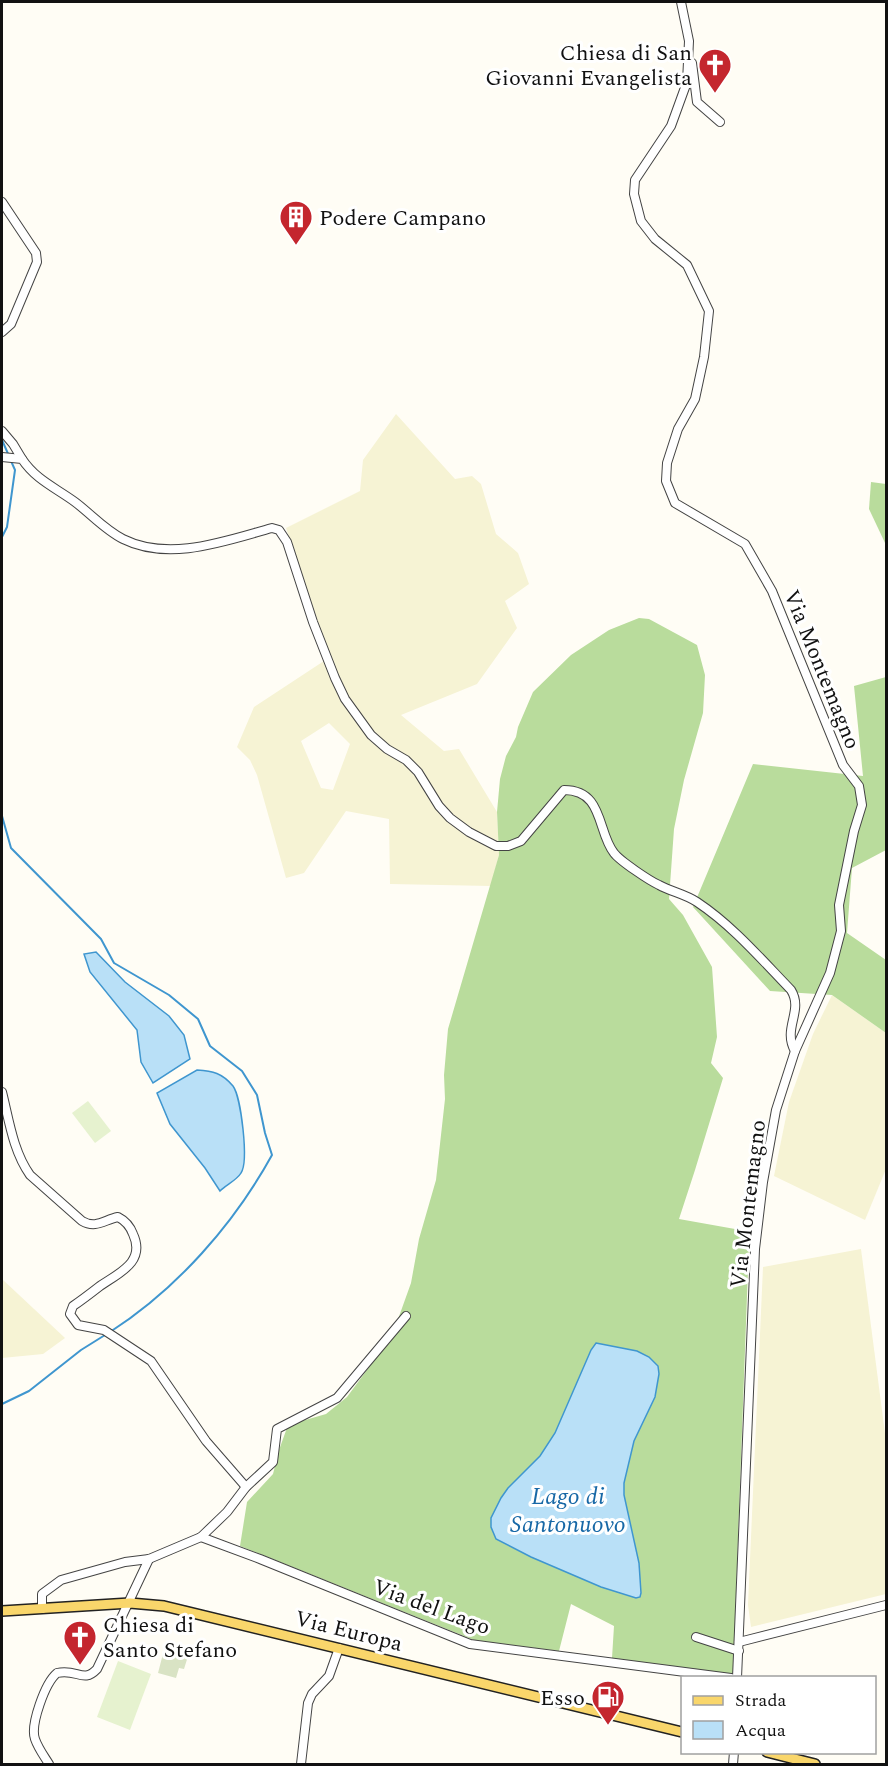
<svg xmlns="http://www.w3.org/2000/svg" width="888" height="1766" font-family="Spectral,serif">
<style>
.farmland{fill:#f6f3d4;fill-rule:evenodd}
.forest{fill:#b9dc9c}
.cemetery{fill:#d9e3c4}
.pitch{fill:#e6f2cf}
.water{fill:#b9e0f7;stroke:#3f96cf;stroke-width:1.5}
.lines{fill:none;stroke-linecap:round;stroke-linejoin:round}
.stream{stroke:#3f96cf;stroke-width:2}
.minor-casing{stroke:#444;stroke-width:10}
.major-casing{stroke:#222;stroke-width:12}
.minor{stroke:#fff;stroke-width:8}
.major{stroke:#f9d66b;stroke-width:9}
.labels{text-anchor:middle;stroke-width:6;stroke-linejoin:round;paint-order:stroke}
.poi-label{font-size:22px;fill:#111;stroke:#fff;text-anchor:end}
.street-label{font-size:22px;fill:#111;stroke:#fff}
.water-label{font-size:24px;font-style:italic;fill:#1768a6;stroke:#fff}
</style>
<rect width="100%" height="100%" fill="#fffdf5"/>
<g class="farmland">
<path d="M396 414 455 479 472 476 481 484 496 534 518 553 529 584 505 601 517 628 477 684 401 715 444 751 459 749 497 812 499 855 491 886 390 884 389 819 346 811 304 873 286 878 257 775 250 760 237 747 254 707 330 657 286 528 360 491 363 460ZM329 723 350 744 333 790 321 788 301 741Z"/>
<path d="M832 995 886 1033V1169L865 1220 774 1176 789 1102 813 1034Z"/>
<path d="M861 1249 886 1441V1594L751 1627 748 1605 763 1267Z"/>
<path d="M2 1279 65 1338 43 1354 2 1358Z"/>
</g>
<g class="forest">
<path d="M871 482 886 484V545L869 509Z"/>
<path d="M639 618 649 619 697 645 705 675 703 713 684 780 674 829 669 899 683 915 712 967 717 1037 711 1063 723 1078 695 1170 679 1219 735 1229 749 1242 733 1674 612 1658 614 1626 571 1604 559 1651 474 1640 240 1546 247 1502 273 1474 279 1450 288 1425 326 1414 347 1397 392 1336 411 1283 419 1239 436 1180 445 1099 444 1075 448 1029 499 855 497 812 500 779 506 756 516 737 518 727 533 692 571 655 609 630Z"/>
<path d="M886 677V850L852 868 847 933 886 960V1033L832 995 770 991 693 907 753 764 863 776 854 686Z"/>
</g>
<path class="cemetery" d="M165 1646 189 1653 184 1669 179 1668 176 1678 158 1673Z"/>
<g class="pitch">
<path d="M88 1101 111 1131 95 1143 72 1113Z"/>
<path d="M118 1661 151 1674 130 1730 97 1717Z"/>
</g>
<g class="water">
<path d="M96 952 125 982 169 1016 184 1035 190 1059 153 1083 141 1062 137 1030 90 972 84 954Z"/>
<path d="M197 1070C213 1071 222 1073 233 1086 241 1097 249 1161 241 1173 237 1180 226 1185 220 1191L205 1168 170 1124 157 1093Z"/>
<path d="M596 1343 637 1351 649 1357 658 1366 659 1374 655 1397 634 1441 624 1483V1495L639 1563 641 1593 640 1597 636 1598 601 1587 531 1557 496 1539 491 1527V1518L501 1498 508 1488 540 1456 555 1433 591 1350Z"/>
</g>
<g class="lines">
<g class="stream">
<path d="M2 440 9 456"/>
<path d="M2 537 7 527 15 470 11 461"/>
<path d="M2 816 11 848 101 939 114 963 169 995 198 1019 210 1046 242 1071 257 1095 265 1133 272 1155C234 1224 177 1289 110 1332"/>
<path d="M2 1404 29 1391 81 1350 105 1335"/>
</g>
<g class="minor-casing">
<g id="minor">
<path d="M681 2 689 41 687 82 671 126 635 180 634 194 641 221 655 239 687 265 709 311 704 357 695 399 678 429 667 463 666 481 675 503 745 544 772 591 843 765 859 786 862 805 854 831 839 905 841 931 830 973 795 1051 776 1110 763 1182 755 1249 737 1678"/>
<path d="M692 63 697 102 720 122"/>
<path d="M2 202 36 253 37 262 11 324 2 332"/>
<path d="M2 431 13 444 22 459"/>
<path d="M2 457 22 459C36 480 56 488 75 502 91 514 105 530 123 539 169 562 225 541 272 528L279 530 287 542 313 622 335 678 345 699 371 735 387 749 406 760 418 772 439 806 450 818 469 832 496 846H508L521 841 564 790C604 790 597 832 614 853 620 861 650 881 659 885 672 892 685 894 697 902 733 926 761 959 791 990 804 1011 782 1028 795 1051"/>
<path d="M2 1092C9 1120 13 1151 30 1175L82 1221C96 1229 104 1220 118 1217 126 1221 130 1226 133 1234 146 1262 119 1273 100 1286 91 1293 82 1300 73 1306L70 1314 78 1325 104 1330 151 1361 206 1441 246 1487"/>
<path d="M201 1537 260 1559 470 1644 731 1678"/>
<path d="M42 1609V1594L61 1580 125 1562 149 1559 201 1537 227 1512 246 1487 273 1462 277 1429 337 1398 406 1316"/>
<path d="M696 1637 739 1651"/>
<path d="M739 1642 886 1605"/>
<path d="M49 1764C44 1756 38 1748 35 1739 30 1725 45 1683 57 1673 77 1668 83 1684 97 1669L149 1559"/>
<path d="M301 1764 308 1703 312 1694 329 1676 339 1648"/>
<path d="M733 1764 734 1752"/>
</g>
</g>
<g class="major-casing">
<g id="major">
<path d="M2 1611 130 1603 164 1606 682 1732"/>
<path d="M767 1752 815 1764"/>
</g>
</g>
<use href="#minor" class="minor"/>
<use href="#major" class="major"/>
</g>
<defs>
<g id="church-pin" transform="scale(1.725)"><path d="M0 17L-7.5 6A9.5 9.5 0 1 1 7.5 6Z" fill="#c4262e" stroke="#fff"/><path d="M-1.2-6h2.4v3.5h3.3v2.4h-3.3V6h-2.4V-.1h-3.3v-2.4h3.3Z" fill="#fff"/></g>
<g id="building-pin" transform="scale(1.725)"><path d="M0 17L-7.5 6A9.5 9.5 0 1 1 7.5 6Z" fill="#c4262e" stroke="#fff"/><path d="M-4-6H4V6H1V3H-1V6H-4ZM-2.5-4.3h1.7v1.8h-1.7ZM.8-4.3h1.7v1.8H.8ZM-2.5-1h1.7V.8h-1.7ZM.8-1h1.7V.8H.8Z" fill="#fff"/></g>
<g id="fuel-pin" transform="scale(1.725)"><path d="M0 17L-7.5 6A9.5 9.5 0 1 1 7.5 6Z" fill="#c4262e" stroke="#fff"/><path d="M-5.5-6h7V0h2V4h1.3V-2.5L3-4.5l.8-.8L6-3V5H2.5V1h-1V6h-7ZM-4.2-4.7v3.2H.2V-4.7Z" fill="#fff"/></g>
</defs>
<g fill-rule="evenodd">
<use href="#church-pin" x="715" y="65"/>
<use href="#building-pin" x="296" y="217"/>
<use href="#church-pin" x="80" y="1637"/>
<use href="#fuel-pin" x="608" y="1697"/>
</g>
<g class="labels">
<g class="poi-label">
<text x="692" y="60">Chiesa di San<tspan x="692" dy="25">Giovanni Evangelista</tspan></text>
<text x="319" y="225" text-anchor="start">Podere Campano</text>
<text x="103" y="1632" text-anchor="start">Chiesa di<tspan x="103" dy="25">Santo Stefano</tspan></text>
<text x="585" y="1705">Esso</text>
</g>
<g class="street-label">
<text transform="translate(823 669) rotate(68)" y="8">Via Montemagno</text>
<text transform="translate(747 1204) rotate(-83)" y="8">Via Montemagno</text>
<text transform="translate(432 1606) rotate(20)" y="8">Via del Lago</text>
<text transform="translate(349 1630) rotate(14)" y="8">Via Europa</text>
</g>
<g class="water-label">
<text x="568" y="1504">Lago di<tspan x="568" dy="28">Santonuovo</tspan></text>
</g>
</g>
<rect width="888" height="1766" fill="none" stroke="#111111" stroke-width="6"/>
<rect x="681" y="1676" width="195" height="78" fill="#ffffff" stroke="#a0a0a0" stroke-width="1.5"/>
<rect x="693" y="1696" width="30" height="9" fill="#f9d66b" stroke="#a0a0a0" stroke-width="1.5"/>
<text x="735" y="1706" font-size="18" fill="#111111">Strada</text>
<rect x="693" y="1721" width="30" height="18" fill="#b9e0f7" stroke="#a0a0a0" stroke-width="1.5"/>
<text x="735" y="1736" font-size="18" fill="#111111">Acqua</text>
</svg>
